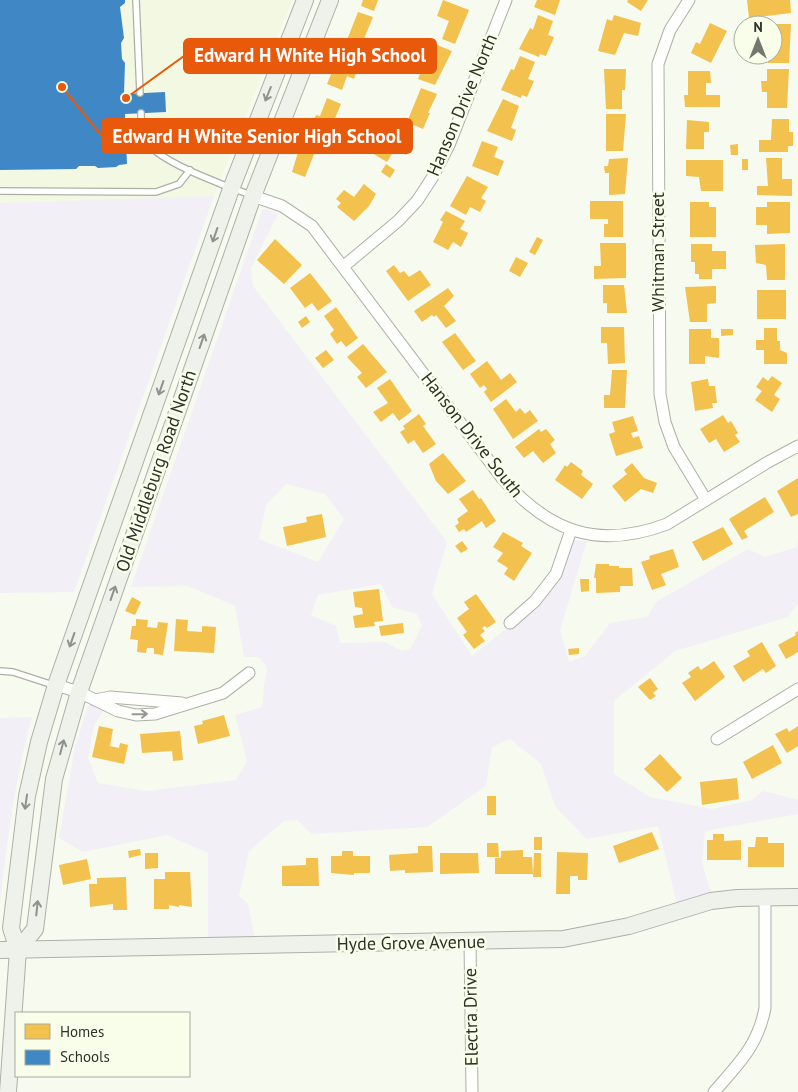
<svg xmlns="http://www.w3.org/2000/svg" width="798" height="1092" font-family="'PT Sans',sans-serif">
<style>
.built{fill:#f3f8e2}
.green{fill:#f3eff7;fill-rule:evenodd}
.homes{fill:#f2c14e}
.schools{fill:#3f88c5}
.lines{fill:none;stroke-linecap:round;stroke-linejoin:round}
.lane-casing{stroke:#aeb0a8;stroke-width:8}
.street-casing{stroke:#aeb0a8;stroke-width:13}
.secondary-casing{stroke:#aeb0a8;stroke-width:18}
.lane{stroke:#fefefd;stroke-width:5.5}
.street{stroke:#fefefd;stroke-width:11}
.secondary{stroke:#eff1eb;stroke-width:16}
.oneway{stroke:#8f918a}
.oneway2{stroke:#969892}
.labels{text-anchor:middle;stroke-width:5;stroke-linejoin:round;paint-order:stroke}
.street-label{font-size:18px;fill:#2f3128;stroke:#f9feeb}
.leader{fill:none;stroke:#e8590c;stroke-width:2}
.callout-dot{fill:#e8590c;stroke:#f9feeb;stroke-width:2}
.callout{fill:#e8590c;stroke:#e8590c;stroke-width:2}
.callout-label{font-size:19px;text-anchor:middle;font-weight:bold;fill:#fff}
</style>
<rect width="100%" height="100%" fill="#f7faef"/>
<path class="built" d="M0 0H292L214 196 0 203Z"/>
<g class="green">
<path d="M214 196 74 592 0 593V203Z"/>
<path d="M267 209 278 214 251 268 253 286 447 542 432 594 472 656 540 601 569 542 574 540 587 541 560 630 569 662 585 656 610 623 647 617 656 602 748 549 765 557 797 547 798 540V603L788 617 675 651 614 701V774L650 797 712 809 752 800 763 791 798 800V814L705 831 702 863 712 895 677 904 658 826 586 839 555 806 541 764 510 739 492 747 486 786 427 827 312 834 297 820 284 821 249 851 239 896 248 904 255 939 208 940V853L167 835 83 852 59 838 75 747 88 706 93 704 105 708 94 726 88 758 98 783 147 791 236 780 247 761 235 715 262 707C263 700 263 693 264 686 266 670 272 670 258 657H244L235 606 188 586 131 587 262 210ZM286 484 325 494 344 519 318 562 259 539 266 505ZM381 584 392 607 417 614 422 626 410 649 402 651 385 642 340 643 336 626 311 615 318 595Z"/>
<path d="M32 717C15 779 7 840 0 904V718Z"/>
</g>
<g class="homes">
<path d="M363 0H378L374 11 361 6Z"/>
<path d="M443 0 469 10 455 44 442 39 449 21 437 16Z"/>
<path d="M537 0H560L555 15 534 7Z"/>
<path d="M628 0H648L641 11 627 2Z"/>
<path d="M747 0H790L791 13 749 18Z"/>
<path d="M358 12 373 17 359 51 345 45Z"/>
<path d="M538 15 553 21 548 35 554 37 546 56 540 54 539 57 519 49 530 28 533 30Z"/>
<path d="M614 15 641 23 638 36 624 33 615 55 598 51 607 19 612 21Z"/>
<path d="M710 23 727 31 711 63 691 53 696 42 700 44Z"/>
<path d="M775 24H791L789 63H768V55L775 53Z"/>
<path d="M420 43 431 46 432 43 452 51 435 85 418 79 425 62 415 56Z"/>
<path d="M340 52 356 59 350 68 357 70 354 79 347 76 342 90 327 84 332 72 330 71Z"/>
<path d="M520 56 535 62 528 79 534 81 527 97 522 95 521 98 501 90 511 69 514 70Z"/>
<path d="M604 69H626L625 90H622V109H606Z"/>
<path d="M767 69H789L787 108H767V92H762L761 81H767Z"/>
<path d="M688 71H710L711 83H706V95H720V107H685L684 95H688Z"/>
<path d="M421 88 437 94 428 113H430L423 129 407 122Z"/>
<path d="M327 98 341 104 328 135 311 128 316 115 320 116Z"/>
<path d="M503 99 519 106 511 128 516 130 512 141 487 131Z"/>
<path d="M606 114H626L623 151H606Z"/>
<path d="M772 119H789V132H793V146H788V152H759V140H771Z"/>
<path d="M687 120 709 122V132H704V149H686Z"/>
<path d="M380 127 386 131 388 128 406 139 408 136 413 139 411 142 413 144 406 155 395 149 387 162 372 153 379 142 373 138Z"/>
<path d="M306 139 318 144 305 177 292 172 299 149 301 150Z"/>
<path d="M482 141 498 147 494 157 504 161 498 176 472 166Z"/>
<path d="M738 144V155H731L730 145Z"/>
<path d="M628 158 625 194 609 195V173H605L604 166H608L609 159Z"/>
<path d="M766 158H782V179H792V196L757 195V186H768Z"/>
<rect x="742" y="159" width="6" height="11"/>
<path d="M686 160H723V191H701L699 177 686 176Z"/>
<path d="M386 164 395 170 390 178 381 172Z"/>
<path d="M467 176 488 187 481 198 486 201 480 212 470 207 466 215 450 206Z"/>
<path d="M364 184 376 194 369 206 354 221 337 207 341 203 336 199 344 190 354 197Z"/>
<path d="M590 201H623V237H604V224H608V219H590Z"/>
<path d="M690 202H709V207H716V237H690Z"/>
<path d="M767 202H790V233L767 234V225H756V207H767Z"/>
<path d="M446 211 465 221 460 229 468 233 461 247 453 242 448 250 433 242 443 222 440 220Z"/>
<path d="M537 237 543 240 535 255 529 252Z"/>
<path d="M275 239 302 265 284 284 257 260Z"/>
<path d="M600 243H626V278L594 279V266H601Z"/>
<path d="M691 244H712V251H726V269H712V279H699V274H695V262H691Z"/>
<path d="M785 244V280H767L766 265 756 263 755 245Z"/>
<path d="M516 257 528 263 520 277 509 271Z"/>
<path d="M394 265 400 273 404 271 409 277 420 270 431 285 408 301 386 271Z"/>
<path d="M310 273 332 301 318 311 312 303 305 308 290 288Z"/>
<path d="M603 285H624L627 313H607V303H603Z"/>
<path d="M716 286V303L707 304V322H690L685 287Z"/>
<path d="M448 288 454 296 444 306 456 321 446 328 436 315 434 317 432 315 422 322 414 311Z"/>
<rect x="757" y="290" width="29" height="29"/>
<path d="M336 307 358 338 346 347 341 341 337 344 330 334 334 330 324 316Z"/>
<path d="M306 316 310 322 302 328 298 322Z"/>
<path d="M601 327H624L625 363 608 364 607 343H601Z"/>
<path d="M764 328H777V341H780V350L787 353V364H764V350H756V340H764Z"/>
<path d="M689 329H711V338H719V358L705 356V364H689Z"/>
<path d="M721 329H733V335L721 336Z"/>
<path d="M455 333 476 361 463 370 442 342Z"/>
<path d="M363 344 387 372 366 388 357 377 362 373 347 357Z"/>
<path d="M326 350 334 360 323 368 315 358Z"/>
<path d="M487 361 501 380 510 373 517 382 491 402 484 392 487 389 484 385 480 388 470 374Z"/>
<path d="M612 370H627L625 408H604V395H610Z"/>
<path d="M772 376 782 383 774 395 780 399 772 412 755 400 762 391 756 387 763 377 768 381Z"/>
<path d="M390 379 412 411 399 421 393 413 381 422 373 412 388 403 377 388Z"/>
<path d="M708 379 709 386H715L717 403H712L713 408 695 411 691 382Z"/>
<path d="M506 399 516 412 520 408 525 414 530 410 538 421 513 439 493 409Z"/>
<path d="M419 414 426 424 423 426 436 444 423 453 414 440 408 444 400 432 405 429 403 426Z"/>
<path d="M723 415 728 423 731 421 738 433 735 435 740 442 724 452 716 439 709 443 700 429Z"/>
<path d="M633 416 638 431 631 433 633 438 639 436 643 448 616 456 609 434 615 432 612 422Z"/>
<path d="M539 429 541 432 546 429 555 440 550 444 556 453 543 463 533 451 524 458 515 447Z"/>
<path d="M443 453 466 481 448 494 436 481 429 464Z"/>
<path d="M571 462 583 471 581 475 593 484 582 499 555 480 565 465 567 467Z"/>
<path d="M632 463 644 478 657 483 653 493 641 489 625 502 612 486 627 474 624 470Z"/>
<path d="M798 478V514L791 517 777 491Z"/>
<path d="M473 490 479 499 481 498 496 521 486 528 482 521 466 532 464 529 459 532 455 526 459 523 457 519 468 511 459 499Z"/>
<path d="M765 497 774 512 744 531 748 537 742 540 729 519Z"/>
<path d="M322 514 326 537 287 546 283 527 307 522 306 517Z"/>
<path d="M723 527 733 544 703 561 692 542Z"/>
<path d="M503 532 523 543 521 546 532 553 514 581 504 574 508 568 497 561 503 553 493 547Z"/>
<path d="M462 541 468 549 461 553 455 546Z"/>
<path d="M673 549 679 567 661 574 666 585 652 590 641 562 650 559 649 556Z"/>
<path d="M596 564H609V566H619V568H632L633 586H620V592L596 593V578H594Z"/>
<path d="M580 579H589V591L581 592Z"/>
<path d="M379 589 383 621 374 622 375 626 355 628 353 616 363 614 362 608 355 607 353 592Z"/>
<path d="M476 594 496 622 487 628 485 626 482 628 485 631 480 635 485 641 474 649 463 635 467 632 457 618 469 609 464 602Z"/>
<path d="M132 597 141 602 135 615 125 611Z"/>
<path d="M136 619 148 620 147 627 157 628 158 622 168 623 163 655 154 654V648H147L146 653 137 652 138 640 130 639 132 626H136Z"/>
<path d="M176 619 188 620 187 631 202 632V626L216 627 214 653 174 651Z"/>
<path d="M403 623 404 633 381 636 379 626Z"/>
<path d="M798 631V652L786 659 778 645 796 635 795 633Z"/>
<path d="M762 642 776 666 766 673 763 669 743 682 733 666 750 656 747 651Z"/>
<path d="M579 648V654L569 655 568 649Z"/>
<path d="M714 661 725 677 695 701 682 683 691 677 688 673 698 666 701 670Z"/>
<path d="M650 678 658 689 653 693 656 696 650 700 638 687Z"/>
<path d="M224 715 230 736 198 744 194 726 203 724 202 721Z"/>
<path d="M99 726 113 729 110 746 119 748 120 743 128 745 124 764 92 757Z"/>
<path d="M798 726V746L787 753 775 734 787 728 789 732Z"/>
<path d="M180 731 183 760 173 761 172 751 142 753 140 734Z"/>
<path d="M773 745 782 763 752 779 743 762Z"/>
<path d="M660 754 682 778 667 792 644 769Z"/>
<path d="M737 778 739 799 702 805 700 782Z"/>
<rect x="487" y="796" width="9" height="19"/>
<path d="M652 832 659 849 619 863 613 846Z"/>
<path d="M713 834H724V841L741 840V860H707V840H713Z"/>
<rect x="534" y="837" width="8" height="13"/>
<path d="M756 837H768V843H784V867H748V847H755Z"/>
<path d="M487 843H498L499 857H487Z"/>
<path d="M418 846H432L433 872 405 873V870L390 871 389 855 418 853Z"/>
<path d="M140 849 141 855 129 858 128 851Z"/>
<path d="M523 850V857H532L533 874H495V858H501V851Z"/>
<path d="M342 851H353V856H370V873H354V875L331 873V856H342Z"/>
<path d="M557 852 588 853 587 880H578V876H570V894H556Z"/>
<path d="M145 853H158V868L145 869Z"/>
<path d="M440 853H478L479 873 440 874Z"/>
<path d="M534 853H541V877H533Z"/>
<path d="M306 858H318L319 886H282V866L306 865Z"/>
<path d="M87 859 91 879 63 885 59 865Z"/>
<path d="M165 872H190L192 907 179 905V907L169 905V909H154V879H165Z"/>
<path d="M126 877 127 910H113V904L90 907 89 884H97V878Z"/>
</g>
<path class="schools" d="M0 0H125V3L120 7 124 38 121 43 122 59 125 63 124 94 165 92 166 112 125 114 127 164 119 165 116 167 98 168 95 166H79L76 169 0 170Z"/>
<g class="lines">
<g class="lane-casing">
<g id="lane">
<path d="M136 0 140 93"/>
<path d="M141 113C141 125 141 138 150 146 166 164 227 187 251 195"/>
<path d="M0 191 156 192 179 184 190 170"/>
<path d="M0 671 13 672 53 685"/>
</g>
</g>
<g class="street-casing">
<g id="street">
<path d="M689 0 670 30 658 64 660 394 665 422 674 447 706 500"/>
<path d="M253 196 282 206 312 226 502 478C549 532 598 550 667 524L768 462 798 446"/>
<path d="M344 266 398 221 417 201 432 178 449 145 506 0"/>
<path d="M510 623 535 601 556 574 571 530"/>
<path d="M56 685 79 692 118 711 136 715 155 714 223 693 249 673"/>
<path d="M95 700 110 697 182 703"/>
<path d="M717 739 798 689"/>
<path d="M470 941 472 1092"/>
<path d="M714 1092C738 1064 758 1046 765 1008V897"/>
</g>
</g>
<g class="secondary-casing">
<g id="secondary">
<path d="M0 950 563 939 629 926 711 901 737 898 798 897"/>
<path d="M18 950 35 929 54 779 79 692 253 196 330 0"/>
<path d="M8 1092 18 950 11 928 27 796 39 742 56 685 231 189 305 0"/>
</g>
</g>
<use href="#lane" class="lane"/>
<use href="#street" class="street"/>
<use href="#secondary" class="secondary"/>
</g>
<defs><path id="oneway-shaft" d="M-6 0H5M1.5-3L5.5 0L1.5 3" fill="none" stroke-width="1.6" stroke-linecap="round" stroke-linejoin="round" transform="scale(1.25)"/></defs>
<g class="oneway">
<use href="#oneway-shaft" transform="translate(268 94) rotate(112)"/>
<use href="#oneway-shaft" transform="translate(215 235) rotate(109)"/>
<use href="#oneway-shaft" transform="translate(202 341) rotate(-71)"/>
<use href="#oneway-shaft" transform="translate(161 388) rotate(109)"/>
<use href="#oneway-shaft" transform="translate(113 593) rotate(-71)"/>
<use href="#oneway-shaft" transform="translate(72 640) rotate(109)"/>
<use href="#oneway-shaft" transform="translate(62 747) rotate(-75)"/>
<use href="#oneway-shaft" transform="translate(26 802) rotate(98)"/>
<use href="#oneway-shaft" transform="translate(37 908) rotate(-84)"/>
</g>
<use class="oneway2" href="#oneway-shaft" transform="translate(140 714) rotate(-1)"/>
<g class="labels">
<g class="street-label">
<text transform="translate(462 105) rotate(-67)" y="6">Hanson Drive North</text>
<text transform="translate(658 252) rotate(-90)" y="6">Whitman Street</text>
<text transform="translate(472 435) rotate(52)" y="6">Hanson Drive South</text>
<text transform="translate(156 471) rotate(-71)" y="6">Old Middleburg Road North</text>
<text transform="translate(411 943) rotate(-1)" y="6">Hyde Grove Avenue</text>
<text transform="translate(471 1017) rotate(-91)" y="6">Electra Drive</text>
</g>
</g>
<path class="leader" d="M126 98L184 56M62 87L102 136"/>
<g class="callout-dot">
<circle cx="126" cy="98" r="5"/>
<circle cx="62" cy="87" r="5"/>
</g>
<g class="callout">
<rect x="184" y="39" width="252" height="34" rx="5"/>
<rect x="102" y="119" width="310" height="34" rx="5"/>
</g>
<g class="callout-label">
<text x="310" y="62">Edward H White High School</text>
<text x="257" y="143">Edward H White Senior High School</text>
</g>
<rect x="15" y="1012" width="175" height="65" fill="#f9feeb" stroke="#a8ac9d"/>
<rect x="25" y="1024" width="25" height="15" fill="#f2c14e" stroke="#a8ac9d"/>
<text x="60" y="1037" font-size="15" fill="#2f3128">Homes</text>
<rect x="25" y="1050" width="25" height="15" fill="#3f88c5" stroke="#a8ac9d"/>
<text x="60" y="1062" font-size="15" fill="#2f3128">Schools</text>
<g transform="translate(758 40)"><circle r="24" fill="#f9feeb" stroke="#a8ac9d"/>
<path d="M0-4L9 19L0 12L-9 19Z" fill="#75776e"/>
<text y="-8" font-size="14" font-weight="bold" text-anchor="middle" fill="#2f3128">N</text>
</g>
</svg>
